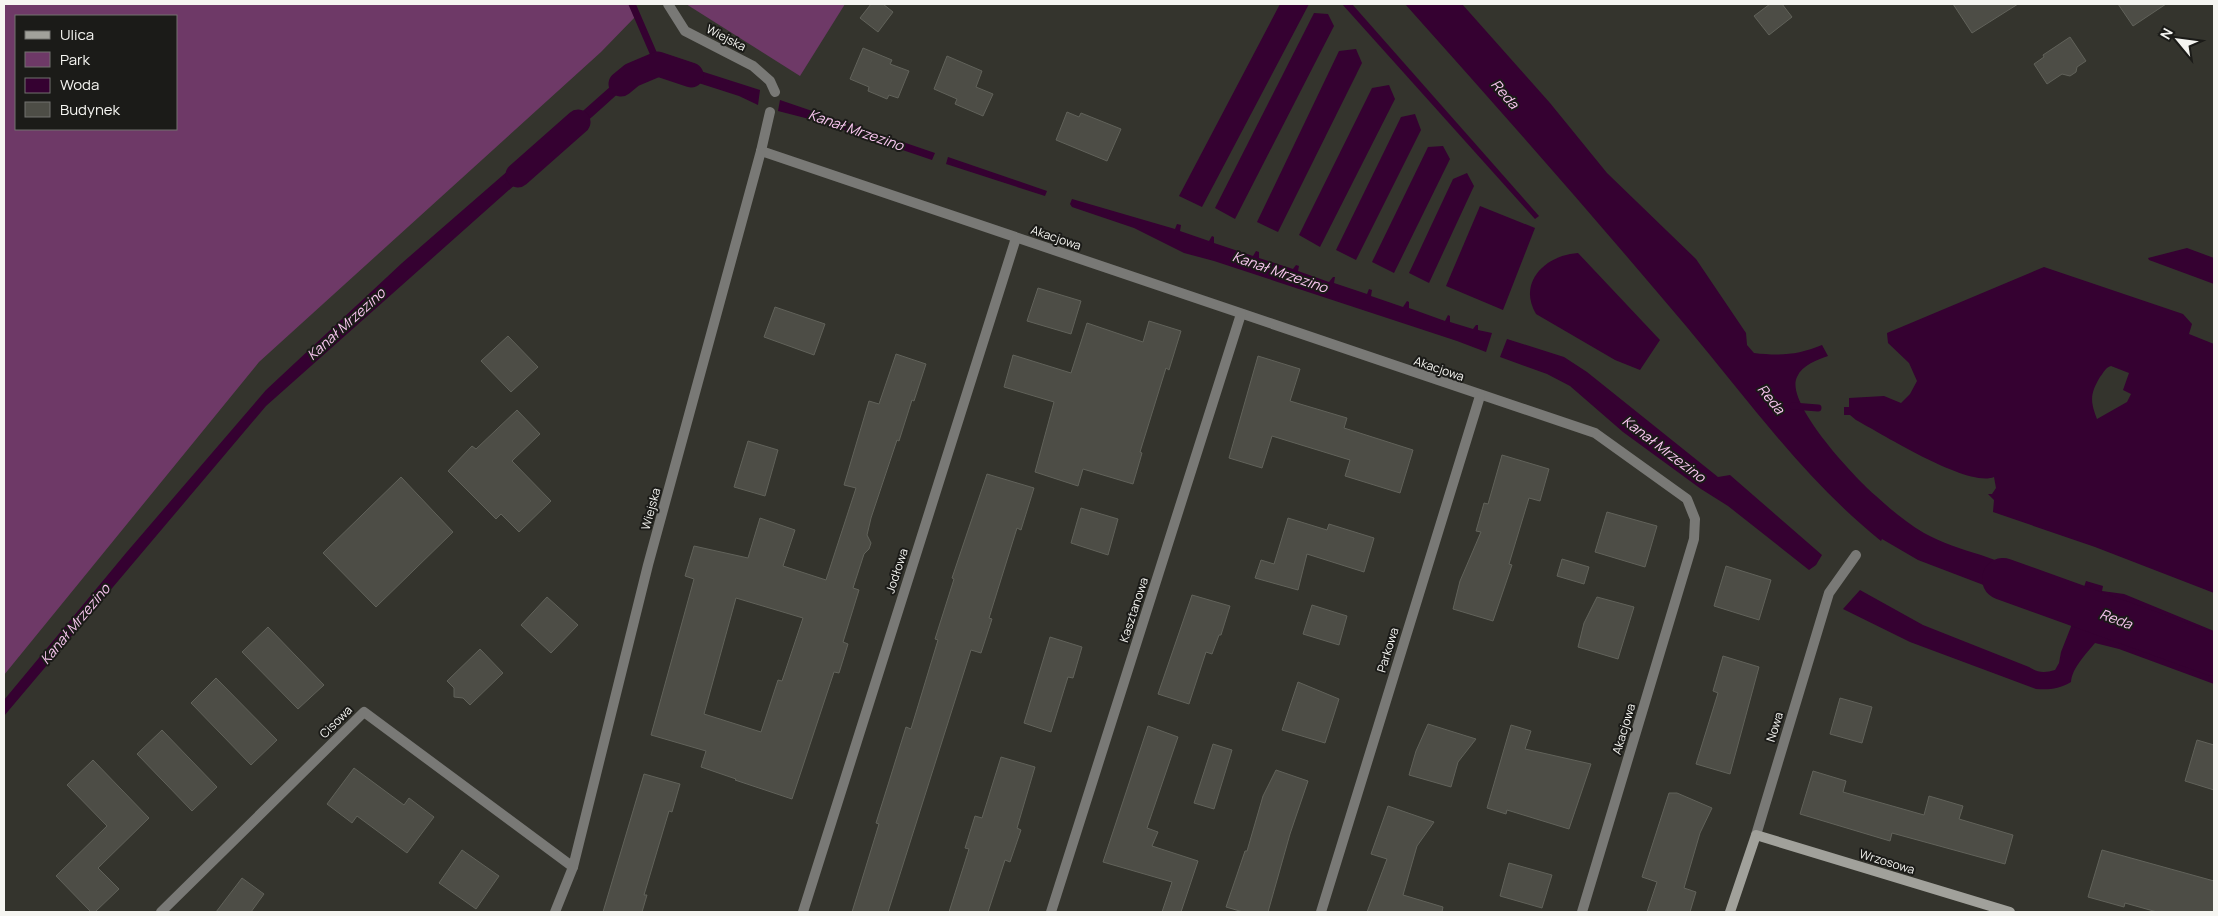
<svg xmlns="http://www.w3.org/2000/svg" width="2218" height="916" font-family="Manrope,sans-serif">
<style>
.green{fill:#6e3967;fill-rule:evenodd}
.water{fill:#350131;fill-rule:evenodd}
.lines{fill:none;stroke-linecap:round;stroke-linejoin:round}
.stream{stroke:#350131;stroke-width:7}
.canal{stroke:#350131;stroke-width:25}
.river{stroke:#350131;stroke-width:42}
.building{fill:#4d4d46;stroke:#61625a;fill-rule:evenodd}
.street{stroke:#797976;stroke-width:10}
.secondary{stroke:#a1a19b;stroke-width:10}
.labels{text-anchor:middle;stroke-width:4;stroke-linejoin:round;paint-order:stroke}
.street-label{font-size:12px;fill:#f5f5f1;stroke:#1b1b18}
.water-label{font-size:14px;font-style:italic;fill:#fac7f1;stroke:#1b1b18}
</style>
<rect width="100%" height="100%" fill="#34342d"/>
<g class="green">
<path d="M4 4H631L636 16 601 52 259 362 4 675ZM16 16H176V129H16Z"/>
<path d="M686 4H845L800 76Z"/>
</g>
<g class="water">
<path d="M1280 4H1309L1202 207 1179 196Z"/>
<path d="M1342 4H1352L1539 216 1535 219Z"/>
<path d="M1405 4H1462L1550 103 1607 173 1696 259 1746 333 1747 345 1754 353C1780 356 1798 355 1822 345L1828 356C1817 360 1802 365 1797 377 1784 403 1856 479 1876 496 1891 510 1907 523 1924 533 1942 543 1961 549 1981 555 2008 565 2036 574 2063 584L2054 612 1918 560 1882 539 1881 541C1805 480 1748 400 1686 326 1594 217 1500 110 1405 4Z"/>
<path d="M1314 13 1328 14 1334 26 1235 219 1215 208Z"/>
<path d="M1356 49 1362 63 1278 232 1257 222 1339 51Z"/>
<path d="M660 58 760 90 758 105 739 96 658 70Z"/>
<path d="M648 62 651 71C627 82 612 100 592 117 580 127 568 137 555 147L549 141 620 78Z"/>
<path d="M1389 85 1395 99 1320 247 1299 235 1372 88Z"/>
<path d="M780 100 935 153 932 160 817 121 778 111Z"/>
<path d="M1415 114 1421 130 1356 260 1336 250 1401 117Z"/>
<path d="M1443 146 1450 159 1394 273 1372 262 1428 147Z"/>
<path d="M542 150 546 154 545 158 266 406 4 716V700L126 553 266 390 402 263 525 156Z"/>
<path d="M948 157 1047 191 1045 196 946 164Z"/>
<path d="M1467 173 1474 186 1429 283 1409 273 1453 179Z"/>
<path d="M1072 199 1175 229 1177 224 1181 225 1180 231 1209 241 1212 236 1214 237V243L1253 256 1256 251 1259 252V258L1293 269 1296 265 1299 266 1298 271 1329 282 1333 277H1335L1334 283 1367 294 1369 289 1372 290 1371 296 1403 307 1407 301 1409 302V308L1445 321 1448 315 1450 316V322L1473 329 1476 325H1478V330L1492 333 1486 352 1457 341 1214 261 1184 253 1134 228 1072 207 1070 204Z"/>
<path d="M1480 206 1535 228 1503 310 1446 286Z"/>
<path d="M2187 248 2214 258V284L2149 260 2148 258Z"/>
<path d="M1578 253 1660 340 1640 370 1615 360 1536 314C1517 282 1546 255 1578 253Z"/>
<path d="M2044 267 2183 314 2192 324 2189 334 2214 344V593L2095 547 1993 512 1994 500 1988 494H1992L1996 488 1994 477C1968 488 1882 434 1856 420L1850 415H1844V407H1849V398L1884 396 1901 403 1910 394 1917 381 1909 363 1888 343 1887 333ZM2111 366 2129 373 2123 390 2131 394 2127 402 2097 419C2090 401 2090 394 2100 377 2104 372 2105 368 2111 366Z"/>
<path d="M1507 339 1564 357 1587 372 1718 477 1730 475 1822 555 1816 565 1809 570 1728 506 1701 489 1623 432 1570 386 1547 374 1500 357Z"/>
<path d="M2086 581 2103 586 2102 591 2124 594 2214 631V684L2119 649 2095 643C2086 654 2072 668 2071 682 2059 689 2049 690 2036 689L1910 642 1843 609 1860 590 1923 625 2029 667C2038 673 2045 673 2055 670L2059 663 2061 652 2074 619 2071 618 2081 589 2083 590Z"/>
</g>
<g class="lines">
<g class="stream">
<path d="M632 4 658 64"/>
<path d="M1793 406 1818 408"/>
</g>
<g class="canal">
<path d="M621 84 632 75 658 64 691 75"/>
<path d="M518 175 578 122"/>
</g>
<path class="river" d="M2003 579 2214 655"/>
</g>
<g class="building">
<path d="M871 4H883L893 12 878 32 860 18Z"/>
<path d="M1770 4H1782L1792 17 1769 35 1754 16Z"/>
<path d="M1953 4H2018L1972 33Z"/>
<path d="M2118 4H2166L2133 26Z"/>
<path d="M2070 37 2086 61 2077 67 2076 72 2070 76 2062 74 2047 84 2034 64 2044 57 2043 55Z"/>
<path d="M863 48 892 60 890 64 909 71 898 98 889 95 887 99 868 91 869 87 850 79Z"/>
<path d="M947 56 982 71 976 87 993 94 983 116 955 104 957 99 934 89Z"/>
<path d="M1067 112 1079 117 1081 113 1121 129 1107 161 1056 140Z"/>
<path d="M1038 288 1081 301 1071 334 1027 321Z"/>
<path d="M775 307 825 324 814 355 764 337Z"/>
<path d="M1149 321 1181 331 1169 370 1166 368 1140 452 1142 453 1133 484 1083 469 1078 486 1035 472 1054 402 1004 387 1013 355 1071 373 1087 323 1143 342Z"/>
<path d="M508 336 538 367 511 392 481 361Z"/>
<path d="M896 354 926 364 914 401 912 400 899 441 897 440 871 518 867 535 871 543 869 549 864 554 853 588 859 590 843 642 848 644 839 673 834 672 792 799 735 780 736 779 701 767 706 751 651 735 694 579 685 576 694 546 748 558 760 518 795 530 783 566 826 580 856 488 844 485 869 401 879 404ZM736 598 803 618 782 681 778 680 761 732 704 714Z"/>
<path d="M1258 356 1300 369 1290 401 1347 418 1344 428 1413 450 1400 493 1345 476 1350 460 1272 436 1262 468 1229 458Z"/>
<path d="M517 410 540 434 512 461 551 501 519 532 501 514 496 519 448 471 472 446 476 449Z"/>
<path d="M748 441 778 450 765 496 734 487Z"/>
<path d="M1502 455 1549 469 1540 501 1529 498 1509 564 1512 565 1493 621 1453 609 1460 581 1481 532 1476 531 1484 503 1488 504Z"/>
<path d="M987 474 1034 488 1021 530 1017 528 989 618 992 619 981 653 971 650 888 912H852L879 824 876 823 887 788 906 727 911 729 938 640 935 639 954 579 952 578Z"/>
<path d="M401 477 453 532 376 607 323 553Z"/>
<path d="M1081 508 1118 519 1108 555 1071 543Z"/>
<path d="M1607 512 1657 526 1645 567 1595 552Z"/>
<path d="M1288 518 1327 530 1329 524 1374 538 1364 572 1307 554 1298 590 1255 578 1261 560 1274 564Z"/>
<path d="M1562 559 1589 567 1584 584 1557 576Z"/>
<path d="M1726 566 1771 580 1759 620 1714 606Z"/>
<path d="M1192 595 1230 606 1221 635H1219L1212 654 1206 652 1189 704 1158 694Z"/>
<path d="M547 597 578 625 551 653 521 625Z"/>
<path d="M1597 597 1634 607 1618 659 1578 647 1584 623Z"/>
<path d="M1312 605 1347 616 1339 645 1303 634Z"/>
<path d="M268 627 324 685 298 709 242 652Z"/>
<path d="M1050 637 1082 647 1073 678 1068 677 1051 732 1024 723Z"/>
<path d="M480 649 503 673 470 705 463 698 454 697V688L447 681Z"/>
<path d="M1723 656 1759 667 1730 774 1696 764 1718 693 1713 691Z"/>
<path d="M216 678 277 740 251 765 191 703Z"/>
<path d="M1298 682 1339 699 1325 743 1282 730Z"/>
<path d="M1840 698 1872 707 1862 743 1830 734Z"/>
<path d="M1428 724 1476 739 1458 762 1451 787 1409 775 1416 751Z"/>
<path d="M1511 725 1531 731 1525 749 1591 764 1569 829 1507 810 1506 814 1487 808Z"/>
<path d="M1148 726 1178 737 1147 828 1158 832 1152 846 1198 861 1181 912H1162L1172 882 1103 862Z"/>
<path d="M162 730 217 787 192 811 137 754Z"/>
<path d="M2197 740 2214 745V790L2185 781Z"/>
<path d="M1213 744 1232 750 1214 809 1194 803Z"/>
<path d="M1001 757 1035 767 1017 828 1021 830 1010 862 1005 860 988 912H949L969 849 965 848 975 816 982 818Z"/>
<path d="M93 760 149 818 98 868 119 889 95 912H91L56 876 107 826 67 785Z"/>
<path d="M354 768 404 805 409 798 434 817 407 853 357 816 352 823 327 804Z"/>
<path d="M1276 770 1308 781 1290 834 1268 912H1243L1226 907 1245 851H1247L1263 796Z"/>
<path d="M1813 771 1846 781 1843 792 1924 815 1929 796 1963 806 1959 819 2013 835 2005 864 1892 833 1890 841 1800 814Z"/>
<path d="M644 774 680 784 672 812 669 811 644 895H647L642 912H603Z"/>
<path d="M1669 793H1677L1712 808 1700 833 1684 888 1696 892 1690 912H1647L1657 882 1642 877Z"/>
<path d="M1388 806 1434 822 1417 846 1403 895 1443 907 1442 912H1367L1387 859 1371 854Z"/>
<path d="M462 850 499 876 476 909 439 883Z"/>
<path d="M2102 850 2214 881V912H2157L2125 903 2124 907 2088 897Z"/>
<path d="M1509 863 1552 875 1542 908 1500 896Z"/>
<path d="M242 878 264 894 251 912H216Z"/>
</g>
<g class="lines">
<g class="street">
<path d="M668 4 685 31 753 66 770 81 775 92"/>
<path d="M761 151 1595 433 1687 499 1695 519 1694 539 1582 912"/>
<path d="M1756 835 1829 593 1856 555"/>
<path d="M161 912 364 712 573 867"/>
<path d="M555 912 573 867 648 565 761 151 770 112"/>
<path d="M803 912 1016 238"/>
<path d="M1051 912 1241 314"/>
<path d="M1321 912 1480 396"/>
</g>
<path class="secondary" d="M1730 912 1756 835 2010 912"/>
</g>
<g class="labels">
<g class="street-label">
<text transform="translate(726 38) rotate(27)" y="4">Wiejska</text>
<text transform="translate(1056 238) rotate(19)" y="4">Akacjowa</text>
<text transform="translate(1439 369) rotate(19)" y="4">Akacjowa</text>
<text transform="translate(651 509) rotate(-75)" y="4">Wiejska</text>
<text transform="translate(897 571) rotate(-72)" y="4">Jodłowa</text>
<text transform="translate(1134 610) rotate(-72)" y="4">Kasztanowa</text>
<text transform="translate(1388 650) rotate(-73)" y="4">Parkowa</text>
<text transform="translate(336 722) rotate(-45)" y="4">Cisowa</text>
<text transform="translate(1775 727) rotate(-73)" y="4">Nowa</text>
<text transform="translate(1624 729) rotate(-73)" y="4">Akacjowa</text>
<text transform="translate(1887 862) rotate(17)" y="4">Wrzosowa</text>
</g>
<g class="water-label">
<text transform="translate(1505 94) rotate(49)" y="5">Reda</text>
<text transform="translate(856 130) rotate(19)" y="5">Kanał Mrzezino</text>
<text transform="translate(1280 272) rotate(19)" y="5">Kanał Mrzezino</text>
<text transform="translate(346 324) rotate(-42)" y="5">Kanał Mrzezino</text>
<text transform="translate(1771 399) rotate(51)" y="5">Reda</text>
<text transform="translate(1664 449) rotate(37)" y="5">Kanał Mrzezino</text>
<text transform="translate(2116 619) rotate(20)" y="5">Reda</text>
<text transform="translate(75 624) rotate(-50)" y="5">Kanał Mrzezino</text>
</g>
</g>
<rect width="2218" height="916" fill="none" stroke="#f5f5f1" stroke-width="10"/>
<rect x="15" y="15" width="162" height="115" fill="#1b1b18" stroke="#72726f"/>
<rect x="25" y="31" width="25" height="8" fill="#a1a19b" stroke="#72726f"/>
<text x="60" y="40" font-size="15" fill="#f5f5f1">Ulica</text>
<rect x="25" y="52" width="25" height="15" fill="#6e3967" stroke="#72726f"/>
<text x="60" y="65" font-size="15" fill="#f5f5f1">Park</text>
<rect x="25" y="78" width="25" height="15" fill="#350131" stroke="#72726f"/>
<text x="60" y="90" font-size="15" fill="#f5f5f1">Woda</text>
<rect x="25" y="102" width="25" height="15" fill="#4d4d46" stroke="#72726f"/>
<text x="60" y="115" font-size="15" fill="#f5f5f1">Budynek</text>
<g transform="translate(2178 40) rotate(299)" stroke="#1b1b18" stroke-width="4" paint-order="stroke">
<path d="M0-4L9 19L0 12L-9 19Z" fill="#f5f5f1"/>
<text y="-8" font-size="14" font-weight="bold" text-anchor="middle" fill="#f5f5f1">N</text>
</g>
</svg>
